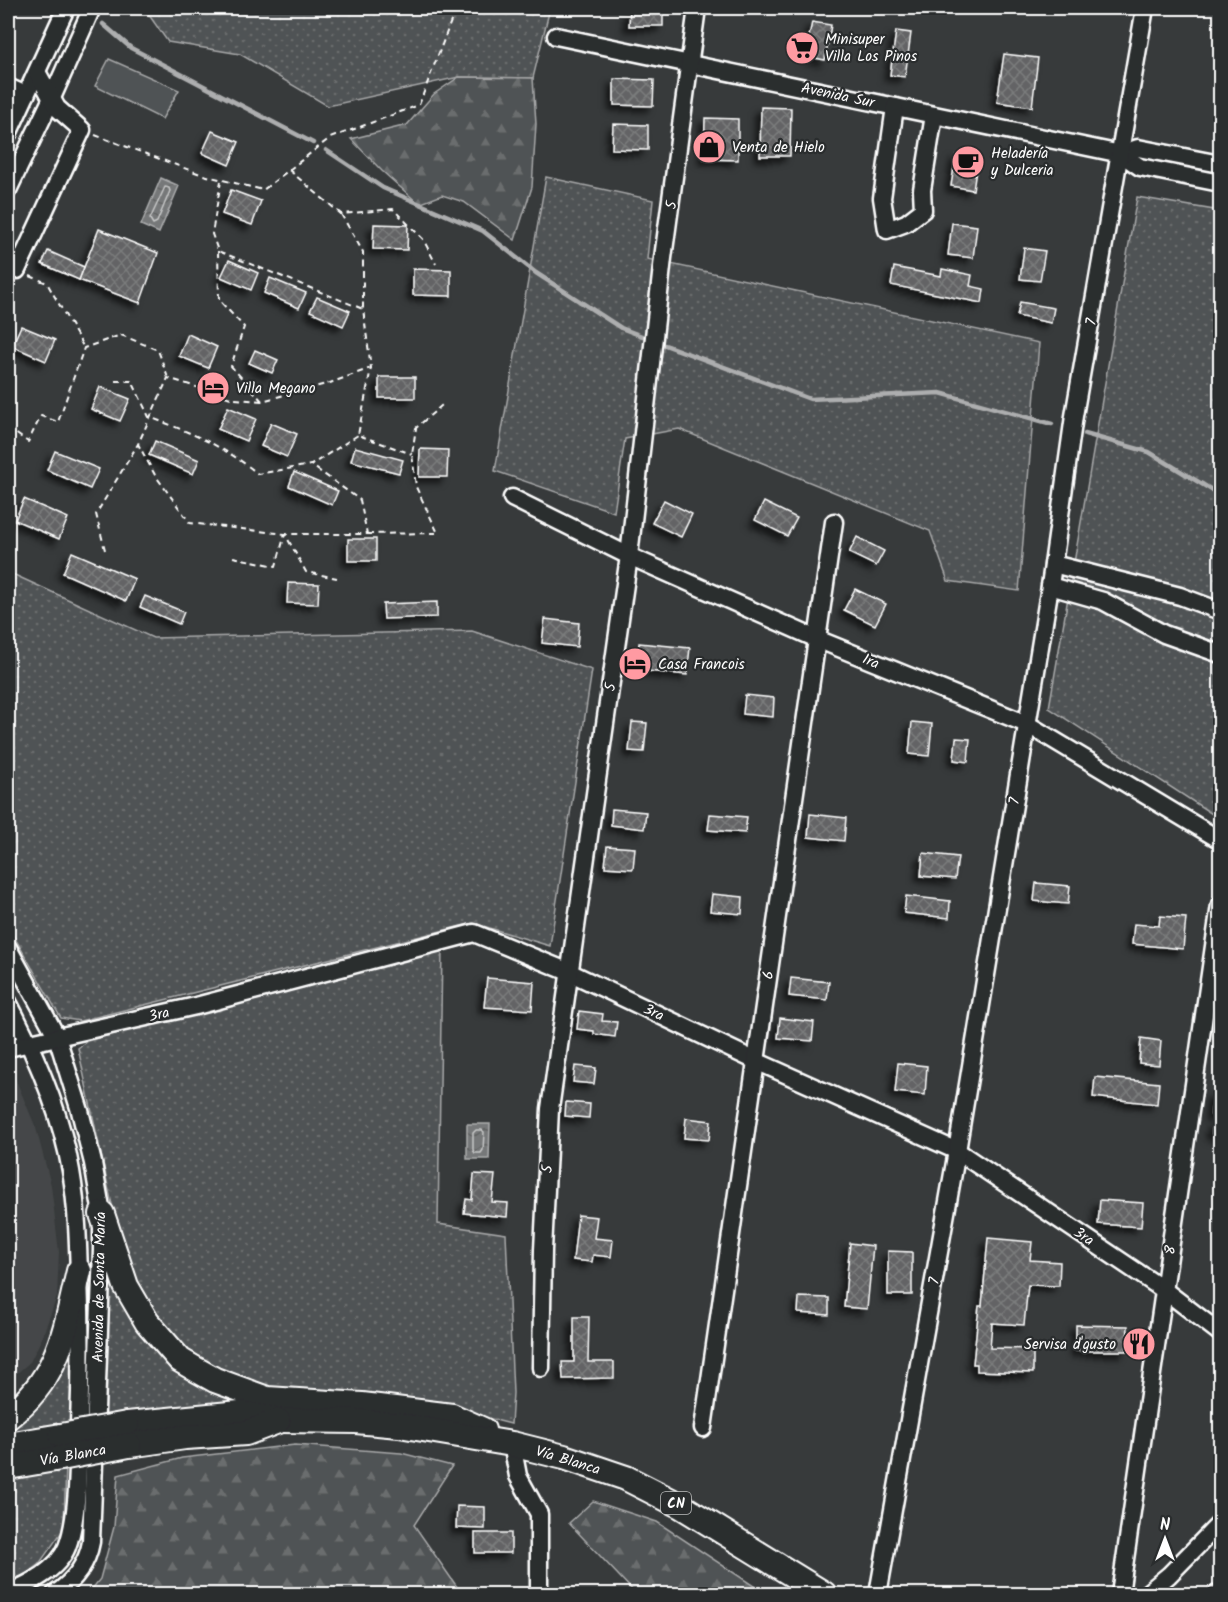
<svg xmlns="http://www.w3.org/2000/svg" width="1228" height="1602" font-family="Kalam,sans-serif">
<style>
.built{fill:#444748}
.grass{fill:url(#grass-dots);stroke:#a8a9aa;stroke-width:1.5}
.forest{fill:url(#forest-firs);stroke:#a8a9aa;stroke-width:1.5}
.pitch{fill:#505354;stroke:#a8a9aa;stroke-width:1.5}
.water{fill:url(#water-waves);stroke:#adaeaf;stroke-width:1.5}
.lines{fill:none;stroke-linecap:round;stroke-linejoin:round}
.shore{stroke:#c8c9c9;stroke-width:1.5}
.stream{stroke:#adaeaf;stroke-width:4.5}
.building{fill:url(#building-cross-hatch);stroke:#fff;stroke-width:1.5;filter:url(#shadow)}
.minor-casing{stroke:#fff;stroke-width:21}
.highway-casing{stroke:#fff;stroke-width:28}
.path{stroke:#fff;stroke-width:2;stroke-dasharray:6 4.5;stroke-linecap:butt}
.minor{stroke:#2a2d2e;stroke-width:16}
.highway{stroke:#2a2d2e;stroke-width:24}
.highway-bridge-casing{stroke:#fff;stroke-width:28;stroke-linecap:butt}
.highway-bridge{stroke:#2a2d2e;stroke-width:24}
.labels{text-anchor:middle;stroke-width:4.5;stroke-linejoin:round;paint-order:stroke}
.shield{fill:#2a2d2e;stroke:#bfc0c0;stroke-width:1.5}
.shield-label{font-size:14px;font-weight:bold;fill:#fff}
.poi-label{font-size:15px;fill:#fff;stroke:#2a2d2e;text-anchor:start}
.street-label{font-size:15px;fill:#fff;stroke:#2a2d2e}
</style>
<defs>
<pattern id="grass-dots" width="8" height="8" patternUnits="userSpaceOnUse" patternTransform="scale(1.5)"><rect width="8" height="8" fill="#505354"/><path d="M2 2h.1M6 6h.1" fill="none" stroke="#6a6d6e" stroke-width="1.8" stroke-linecap="round"/></pattern>
<pattern id="forest-firs" width="22" height="20" patternUnits="userSpaceOnUse" patternTransform="scale(1.5)"><rect width="22" height="20" fill="#505354"/><path d="M5 1l3.5 6h-7zM16 11l3.5 6h-7z" fill="#6a6d6e"/></pattern>
<pattern id="water-waves" width="16" height="10" patternUnits="userSpaceOnUse" patternTransform="scale(1.5)"><rect width="16" height="10" fill="#767879"/><path d="M0 5q4-4 8 0t8 0" fill="none" stroke="#616262"/></pattern>
<pattern id="building-cross-hatch" width="8" height="8" patternUnits="userSpaceOnUse" patternTransform="scale(1.5)"><rect width="8" height="8" fill="#636465"/><path d="M0 0l8 8M0 8l8-8" fill="none" stroke="#7a7b7c"/></pattern>
<filter id="shadow"><feDropShadow dx="-5.5" dy="5.5" stdDeviation="3" flood-color="#0009"/></filter>
</defs>
<rect width="100%" height="100%" fill="#373a3b"/>
<filter id="ink" filterUnits="userSpaceOnUse"><feTurbulence type="fractalNoise" baseFrequency=".0167" numOctaves="2"/><feDisplacementMap in="SourceGraphic" scale="12" xChannelSelector="R" yChannelSelector="G"/><feConvolveMatrix kernelMatrix="1 2 1 2 8 2 1 2 1" color-interpolation-filters="sRGB"/></filter>
<g filter="url(#ink)">
<path class="built" d="M8 1061 36 1128 51 1185 59 1252 57 1297 41 1340 30 1362 8 1381Z"/>
<g class="grass">
<path d="M144 8H550L533 78 459 77 328 106 240 54 168 42Z"/>
<path d="M546 177 653 200 647 259 1039 343 1019 591 948 581 930 531 679 429 625 439 614 512 495 471Z"/>
<path d="M1137 197 1220 211V819L1049 708Z"/>
<path d="M8 572 153 638 472 631 592 670 550 946 473 923 80 1021 61 1018 8 926Z"/>
<path d="M442 948 438 1224 506 1234 513 1393 511 1424 429 1403 269 1390 215 1368 176 1342 143 1302 117 1228 78 1048 87 1041Z"/>
<path d="M105 1252 140 1326 259 1401 104 1419Z"/>
<path d="M75 1319 73 1423 8 1434V1427Z"/>
<path d="M66 1465 64 1524 61 1533 39 1564 23 1576 8 1581V1476Z"/>
</g>
<g class="forest">
<path d="M459 77 533 78 536 124 532 187 515 240 464 202 442 195 419 204 382 171 351 139 407 125 434 94Z"/>
<path d="M295 1445 401 1453 452 1466 414 1525 462 1594H88L100 1579 114 1527 118 1475 182 1458Z"/>
<path d="M593 1501 657 1522 766 1594H636L569 1523Z"/>
</g>
<path class="pitch" d="M109 59 179 90 162 119 95 86Z"/>
<g class="water">
<path d="M161 178 179 186 159 233 141 225Z"/>
<path d="M467 1124H490L489 1159H467Z"/>
</g>
<g class="lines">
<g class="shore">
<path d="M165 187 169 188 170 191 157 222 153 224 150 219Z"/>
<path d="M476 1130H482L484 1132 483 1150 481 1153H475L473 1150V1133Z"/>
</g>
<g class="stream">
<path d="M103 24 131 48 313 143"/>
<path d="M326 150 383 188 483 231 536 273 621 328 642 336"/>
<path d="M665 345 810 399 940 393 1052 424"/>
<path d="M1085 434 1149 452 1220 495"/>
</g>
</g>
<g class="building">
<path d="M630 8H663V26H629Z"/>
<path d="M812 22 831 25 825 60 805 56Z"/>
<path d="M896 31 911 33 905 77 890 75Z"/>
<path d="M1004 54 1038 58 1032 107 997 102Z"/>
<path d="M614 79 654 80 653 106 614 105Z"/>
<path d="M761 107 791 108 790 156H760Z"/>
<path d="M705 118 738 119V160L704 159Z"/>
<path d="M613 124 648 125V150L612 149Z"/>
<path d="M212 131 239 142 229 165 202 153Z"/>
<path d="M956 155 978 158 973 190 951 186Z"/>
<path d="M231 190 261 201 252 225 222 214Z"/>
<path d="M952 223 977 226 973 258 948 255Z"/>
<path d="M374 224 408 225 407 250 373 249Z"/>
<path d="M99 229 158 253 140 303 79 280Z"/>
<path d="M1024 248 1045 251 1040 281 1020 279Z"/>
<path d="M48 251 84 267 79 280 42 264Z"/>
<path d="M229 260 258 273 251 290 221 277Z"/>
<path d="M894 267 941 276 942 269 972 275 970 286 984 289 982 303 891 285Z"/>
<path d="M413 269 451 270V296L413 295Z"/>
<path d="M270 278 306 293 299 308 264 293Z"/>
<path d="M317 297 350 311 343 326 310 311Z"/>
<path d="M1020 302 1054 308 1051 323 1017 316Z"/>
<path d="M21 326 55 340 46 361 12 346Z"/>
<path d="M188 334 217 347 208 368 179 356Z"/>
<path d="M255 350 278 360 272 373 249 363Z"/>
<rect x="379" y="377" width="36" height="21"/>
<path d="M100 387 130 399 120 421 91 409Z"/>
<path d="M228 407 256 419 246 441 218 429Z"/>
<path d="M271 423 297 434 287 457 261 446Z"/>
<path d="M155 441 199 460 193 474 149 455Z"/>
<path d="M355 447 403 460 399 473 351 461Z"/>
<path d="M420 449 448 450 447 477H419Z"/>
<path d="M55 451 99 469 90 489 47 470Z"/>
<path d="M294 472 338 491 332 505 289 486Z"/>
<path d="M24 499 68 518 59 539 15 520Z"/>
<path d="M664 500 692 514 681 537 652 523Z"/>
<path d="M764 502 797 518 787 536 755 520Z"/>
<path d="M857 537 884 551 876 566 849 553Z"/>
<rect x="348" y="539" width="28" height="22"/>
<path d="M72 552 135 579 126 601 63 573Z"/>
<path d="M288 583 319 584 318 604 287 603Z"/>
<path d="M855 589 886 604 875 625 844 610Z"/>
<path d="M145 596 184 612 179 624 140 607Z"/>
<path d="M437 602V617L384 619 383 604Z"/>
<path d="M545 619 579 623 577 647 542 643Z"/>
<path d="M639 643 690 648 687 675 637 670Z"/>
<path d="M745 695 774 698 773 717 743 714Z"/>
<path d="M632 722 647 723 644 752 629 751Z"/>
<path d="M912 722 932 724 929 756 909 754Z"/>
<path d="M956 738 970 739 968 762 954 760Z"/>
<path d="M612 809 646 812 644 829 611 825Z"/>
<path d="M710 814 747 817 745 833 708 830Z"/>
<path d="M810 814 846 818 844 841 808 837Z"/>
<path d="M607 846 635 848 633 869 605 867Z"/>
<path d="M923 853 958 857 955 879 921 876Z"/>
<path d="M1036 883 1070 886 1068 904 1034 901Z"/>
<path d="M712 894 743 897 742 914 710 911Z"/>
<path d="M906 896 950 901 949 918 904 913Z"/>
<path d="M1160 916 1186 918 1183 949 1132 944 1134 924 1159 926Z"/>
<path d="M487 978 534 982 532 1010 484 1007Z"/>
<path d="M791 978 829 982 827 1000 789 996Z"/>
<path d="M579 1011 603 1014 602 1021 617 1022 615 1037 594 1034V1031L577 1029Z"/>
<path d="M780 1018 814 1022 812 1041 778 1038Z"/>
<path d="M1141 1038 1161 1041 1159 1065 1139 1063Z"/>
<path d="M898 1063 927 1066 925 1095 895 1092Z"/>
<path d="M575 1066 596 1068 594 1084 573 1082Z"/>
<path d="M1095 1077 1159 1083 1157 1104 1093 1097Z"/>
<path d="M1213 1093 1220 1094V1116L1211 1115Z"/>
<path d="M566 1102 590 1104 589 1118 565 1116Z"/>
<path d="M686 1118 711 1121 709 1140 684 1138Z"/>
<path d="M1213 1123 1220 1124V1135L1212 1134Z"/>
<path d="M474 1174 495 1175 492 1202 508 1203 507 1217 464 1213 466 1199 472 1200Z"/>
<path d="M1100 1200 1143 1203 1141 1227 1098 1224Z"/>
<path d="M578 1215 597 1217 594 1238 613 1240 611 1257 593 1255 592 1262 573 1260Z"/>
<path d="M988 1238 1032 1242 1030 1260 1060 1262 1059 1286 1028 1285 1024 1325 992 1323 990 1348 1033 1349V1373L977 1371V1364H973L979 1306H982Z"/>
<path d="M850 1243 873 1246 867 1309 844 1307Z"/>
<path d="M888 1251 912 1252V1295H888Z"/>
<path d="M799 1297 829 1298V1315L798 1313Z"/>
<path d="M574 1317H589L588 1362H614V1378L563 1379 562 1362H574Z"/>
<path d="M1076 1325 1128 1326 1127 1351H1076Z"/>
<path d="M457 1506 485 1507V1529L456 1528Z"/>
<rect x="475" y="1533" width="36" height="20"/>
<path d="M1213 1584 1220 1589V1594H1205Z"/>
</g>
<g class="lines">
<g class="minor-casing">
<g id="minor">
<path d="M556 36 1121 154 1140 167 1220 183"/>
<path d="M8 87 26 95"/>
<path d="M895 107 882 198 887 230 906 223 923 210 922 190 934 115"/>
<path d="M8 134 66 8"/>
<path d="M1121 154 1138 148 1220 164"/>
<path d="M8 190 51 100 92 8"/>
<path d="M8 269 17 270 82 130 57 108 37 72"/>
<path d="M512 498 629 556 817 639 1027 724 1220 840"/>
<path d="M1053 564 1180 596 1220 611"/>
<path d="M1050 586 1103 601 1164 634 1220 654"/>
<path d="M8 948 57 1037 80 1111 93 1163 102 1214V1250L91 1542C87 1565 74 1581 55 1594"/>
<path d="M8 1002C36 1055 61 1112 71 1171 77 1206 78 1240 79 1275 81 1326 81 1375 79 1425 78 1459 79 1516 67 1547 58 1570 29 1584 8 1593"/>
<path d="M8 1048 196 1006 474 933 569 972 756 1061 957 1151 1164 1290 1220 1333"/>
<path d="M541 1368 543 1250 550 1109 629 556 663 258 697 8"/>
<path d="M703 1428 834 522"/>
<path d="M512 1444 518 1476 539 1514V1594"/>
<path d="M878 1594 957 1151 1050 586 1074 416 1145 8"/>
<path d="M1120 1594 1220 905"/>
<path d="M1146 1594 1169 1575 1220 1523"/>
</g>
</g>
<g class="highway-casing">
<g id="highway">
<path d="M102 1214 126 1286 147 1322 180 1360 197 1370 215 1380 267 1399 362 1405 452 1416 483 1430"/>
<path d="M8 1417C60 1377 65 1330 79 1271"/>
<path d="M127 1424 240 1413 281 1420 356 1421 399 1425 512 1444 564 1457 626 1478 681 1506 824 1594"/>
<path d="M8 1445 61 1436"/>
<path d="M129 1445 185 1437 246 1433 278 1421"/>
<path d="M8 1467 61 1458"/>
</g>
</g>
<g class="path">
<path d="M95 135 203 175 263 190 289 170 341 214 393 209 423 239 436 264"/>
<path d="M289 170 330 138 419 105 456 8"/>
<path d="M221 181 212 234 218 251 363 309"/>
<path d="M341 214 363 252V309L371 368 358 435 412 454"/>
<path d="M218 251 219 300 244 327 231 366 262 401 330 383 371 368"/>
<path d="M30 276 47 283 84 348"/>
<path d="M115 381H132L149 417C188 431 226 447 258 474L311 465 358 435"/>
<path d="M262 401 234 399 168 378 138 444 155 475 190 523 285 534H367L360 500 311 465"/>
<path d="M8 428 28 442 41 416 58 422 84 348 121 335 158 350 168 378"/>
<path d="M367 534 438 533 416 487 412 454 416 428 442 405"/>
<path d="M105 550 96 514 138 444"/>
<path d="M233 557 276 566 285 534 306 572 337 578"/>
</g>
<use href="#minor" class="minor"/>
<use href="#highway" class="highway"/>
<g class="highway-bridge-casing">
<g id="highway-bridge">
<path d="M61 1436 127 1424"/>
<path d="M61 1458 129 1445"/>
</g>
</g>
<use href="#highway-bridge" class="highway-bridge"/>
</g>
</g>
<defs>
<g id="supermarket-disc" transform="scale(1.725)"><circle r="9.5" fill="#ff9aa2" stroke="#2a2d2e"/><path d="M-6-5.5h2.5l.6 2H6L4.5 2H-2.5L-4.4-4H-6ZM-1.5 3.2a1.3 1.3 0 1 0 .1 0ZM3 3.2a1.3 1.3 0 1 0 .1 0Z" fill="#111"/></g>
<g id="shop-disc" transform="scale(1.725)"><circle r="9.5" fill="#ff9aa2" stroke="#2a2d2e"/><path d="M-5-2.5h2.3a2.7 3.5 0 0 1 5.4 0H5L5.5 6h-11ZM-1.5-2.5h3a1.5 2.3 0 0 0-3 0Z" fill="#111"/></g>
<g id="cafe-disc" transform="scale(1.725)"><circle r="9.5" fill="#ff9aa2" stroke="#2a2d2e"/><path d="M-5.5-4.5H6V0H3Q3 3.5 0 3.5H-2.5Q-5.5 3.5-5.5 0ZM3-3.2v2h1.7v-2ZM-6 4.5H4V6H-6Z" fill="#111"/></g>
<g id="hotel-disc" transform="scale(1.725)"><circle r="9.5" fill="#ff9aa2" stroke="#2a2d2e"/><path d="M-6-4.5h1.5V1H6V5H4.5V3h-9V5H-6ZM-4 0a1.8 1.8 0 1 1 3.6 0ZM.5 0V-2.5h3Q6-2.5 6 0Z" fill="#111"/></g>
<g id="restaurant-disc" transform="scale(1.725)"><circle r="9.5" fill="#ff9aa2" stroke="#2a2d2e"/><path d="M-5-6h1v4h1v-4h1v4h1v-4h1v5L-1.5 .5V6h-2V.5L-5-1ZM5-6V6H3V1.5H1.5Q1.5-4 5-6Z" fill="#111"/></g>
</defs>
<g fill-rule="evenodd">
<use href="#supermarket-disc" x="802" y="48"/>
<use href="#shop-disc" x="709" y="147"/>
<use href="#cafe-disc" x="968" y="162"/>
<use href="#hotel-disc" x="213" y="388"/>
<use href="#hotel-disc" x="635" y="664"/>
<use href="#restaurant-disc" x="1139" y="1344"/>
</g>
<g class="labels">
<rect class="shield" x="661" y="1492" width="30" height="22" rx="4.5"/>
<g class="shield-label">
<text x="676" y="1508">CN</text>
</g>
<g class="poi-label">
<text x="825" y="44">Minisuper<tspan x="825" dy="17">Villa Los Pinos</tspan></text>
<text x="732" y="152">Venta de Hielo</text>
<text x="991" y="158">Heladería<tspan x="991" dy="17">y Dulceria</tspan></text>
<text x="236" y="393">Villa Megano</text>
<text x="658" y="669">Casa Francois</text>
<text x="1116" y="1349" text-anchor="end">Servisa d'gusto</text>
</g>
<g class="street-label">
<text transform="translate(838 95) rotate(12)" y="5">Avenida Sur</text>
<text transform="translate(671 205) rotate(-82)" y="5">5</text>
<text transform="translate(1091 322) rotate(-80)" y="5">7</text>
<text transform="translate(871 661) rotate(22)" y="5">1ra</text>
<text transform="translate(610 687) rotate(-82)" y="5">5</text>
<text transform="translate(1014 801) rotate(-81)" y="5">7</text>
<text transform="translate(768 975) rotate(-82)" y="5">6</text>
<text transform="translate(654 1012) rotate(25)" y="5">3ra</text>
<text transform="translate(159 1014) rotate(-13)" y="5">3ra</text>
<text transform="translate(547 1169) rotate(-87)" y="5">5</text>
<text transform="translate(1084 1236) rotate(34)" y="5">3ra</text>
<text transform="translate(1170 1250) rotate(-82)" y="5">8</text>
<text transform="translate(934 1281) rotate(-80)" y="5">7</text>
<text transform="translate(99 1287) rotate(-89)" y="5">Avenida de Santa María</text>
<text transform="translate(73 1455) rotate(-10)" y="5">Vía Blanca</text>
<text transform="translate(568 1460) rotate(17)" y="5">Vía Blanca</text>
</g>
</g>
<rect width="1228" height="1602" fill="none" stroke="#2a2d2e" stroke-width="30"/>
<rect x="15" y="15" width="1198" height="1572" fill="none" stroke="#fff" stroke-width="2" filter="url(#ink)"/>
<g transform="translate(1165 1539)" stroke="#2a2d2e" stroke-width="4.5" paint-order="stroke">
<path d="M0-4.5L10 22L0 15L-10 22Z" fill="#ffffff"/>
<text y="-9" font-size="16" font-weight="bold" text-anchor="middle" fill="#ffffff">N</text>
</g>
</svg>
